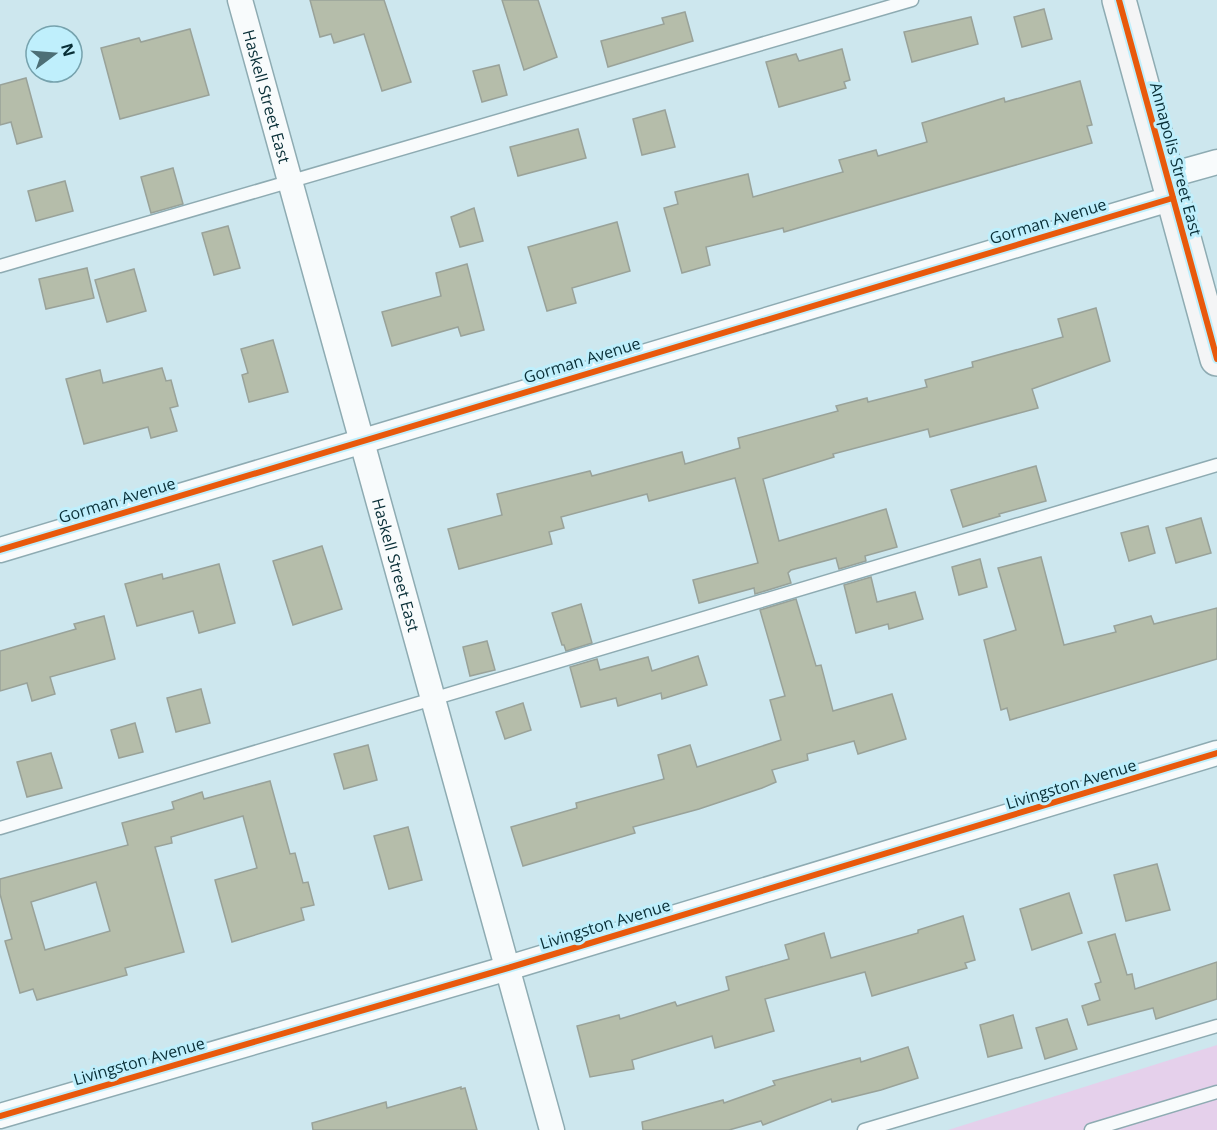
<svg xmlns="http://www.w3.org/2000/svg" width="1217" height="1130" font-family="'Open Sans',sans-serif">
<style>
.green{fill:#e5d0eb}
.building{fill:#b5bdaa;stroke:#99a299;stroke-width:1.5;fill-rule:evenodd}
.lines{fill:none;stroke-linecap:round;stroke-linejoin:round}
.lane-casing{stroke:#8eabb2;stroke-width:15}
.street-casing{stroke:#8eabb2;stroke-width:27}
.secondary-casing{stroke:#8eabb2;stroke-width:36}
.lane{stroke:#f8fbfc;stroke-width:12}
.street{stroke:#f8fbfc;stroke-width:24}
.secondary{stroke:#f4f5f6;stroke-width:33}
.cycleway-casing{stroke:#bfeffc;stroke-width:10}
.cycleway{stroke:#e8590c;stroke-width:6}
.labels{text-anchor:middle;stroke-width:6;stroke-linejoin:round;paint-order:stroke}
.street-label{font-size:16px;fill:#082e36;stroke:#bfeffc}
</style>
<rect width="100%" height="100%" fill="#cde7ee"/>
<path class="green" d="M1217 1045V1130H948Z"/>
<g class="building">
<path d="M310 0H384L411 82 382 91 364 34 334 43 331 34 320 37Z"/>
<path d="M502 0H538L557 57 524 70Z"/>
<path d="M1044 9 1052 39 1022 47 1014 17Z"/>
<path d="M685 12 693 41 608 67 601 41 664 24 662 18Z"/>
<path d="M971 17 978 44 912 62 904 32Z"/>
<path d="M190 29 209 95 120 119 101 48 139 38 141 42Z"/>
<path d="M842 49 850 80 844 82 846 88 779 107 766 62 796 54 799 61Z"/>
<path d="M499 65 507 95 482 102 473 71Z"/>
<path d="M26 78 42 137 17 144 11 122 0 125V85Z"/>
<path d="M1080 81 1092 125 1087 126 1092 143 784 232 783 228 706 247 710 265 682 273 664 208 678 204 675 192 748 174 753 197 843 172 839 160 876 150 878 156 927 142 922 123 1004 98 1005 102Z"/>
<path d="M665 110 675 147 642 155 633 119Z"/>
<path d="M578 129 586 158 518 176 510 147Z"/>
<path d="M173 168 183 204 151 213 141 177Z"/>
<path d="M65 181 73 211 36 221 28 191Z"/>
<path d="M474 208 483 241 460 247 451 217Z"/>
<path d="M617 222 630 271 572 288 576 303 547 311 528 247Z"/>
<path d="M228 226 240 268 214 275 202 233Z"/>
<path d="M467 264 484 330 461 336 458 327 392 346 382 312 441 296 436 273Z"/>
<path d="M87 268 94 298 46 309 39 279Z"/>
<path d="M134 269 146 311 107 322 95 280Z"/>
<path d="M1096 308 1110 361 1032 389 1038 408 930 437 928 429 833 454 834 457 763 479 779 541 886 509 897 547 865 556 866 561 839 569 836 558 791 570 788 573 791 583 755 594 754 588 699 603 693 580 758 563 735 478 649 501 647 494 561 517 564 528 549 532 552 544 459 569 448 529 502 515 497 494 590 471 592 476 682 452 685 464 740 448 738 438 838 411 836 406 867 398 868 402 927 387 925 380 973 367 972 362 1063 337 1058 319Z"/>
<path d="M273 340 288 392 249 402 242 375 248 373 241 349Z"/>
<path d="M162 368 166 381 171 380 178 406 170 408 177 431 151 438 148 427 84 444 66 379 100 370 103 383Z"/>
<path d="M1036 466 1046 501 999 514 1000 516 963 527 951 490Z"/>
<path d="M1201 518 1211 553 1176 563 1166 528Z"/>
<path d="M1148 526 1155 553 1129 561 1121 533Z"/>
<path d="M322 546 342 609 293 625 273 561Z"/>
<path d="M1041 557 1064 645 1116 632 1114 626 1151 616 1154 624 1217 608V659L1010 720 1007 708 1001 710 984 640 1016 630 998 568Z"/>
<path d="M980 559 987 587 959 595 952 567Z"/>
<path d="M219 564 235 623 199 633 193 611 137 626 125 584 162 574 163 579Z"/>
<path d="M871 577 877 602 915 592 923 619 889 629 888 624 856 633 844 585Z"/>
<path d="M796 599 816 666 821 665 833 711 892 694 906 739 858 754 854 741 807 754 808 760 772 770 776 782 762 788 699 809 633 827 635 833 523 866 511 827 577 808 576 803 664 779 658 755 690 745 697 767 781 740 770 700 785 696 760 610Z"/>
<path d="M581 604 592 643 566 651 564 645H562L552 613Z"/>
<path d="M104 616 115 659 50 677 55 694 32 701 27 683 0 691V651L76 629 74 624Z"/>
<path d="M487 641 495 670 470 676 463 647Z"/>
<path d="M698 656 707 685 662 699 661 693 618 706 616 698 581 707 570 667 597 659 600 670 648 657 652 671Z"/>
<path d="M201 689 210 723 176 732 167 698Z"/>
<path d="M523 703 531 730 505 739 496 712Z"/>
<path d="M135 723 143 752 119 758 111 730Z"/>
<path d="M368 745 377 780 344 789 334 754Z"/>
<path d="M51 753 62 788 27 797 17 762Z"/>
<path d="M270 781 290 854 295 853 303 883 308 882 314 905 301 908 304 920 232 942 215 880 257 868 243 816 171 837 172 843 155 847 184 952 125 968 127 975 37 1000 33 989 20 993 5 941 12 939 0 894V879L128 845 122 823 174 809 172 802 202 792 204 799ZM96 882 110 931 45 950 31 902Z"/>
<path d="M408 827 422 880 389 889 374 836Z"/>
<path d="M1157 864 1170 910 1126 921 1114 875Z"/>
<path d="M1069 893 1082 933 1032 950 1020 909Z"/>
<path d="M963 916 975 960 965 963 967 968 872 996 865 972 765 999 774 1031 715 1048 712 1036 632 1060 634 1069 590 1077 577 1026 619 1015 620 1019 675 1002 677 1006 729 990 726 977 789 959 785 945 824 933 831 958 918 933V930Z"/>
<path d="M1115 934 1127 975 1132 974 1135 989 1217 962V999L1156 1019 1153 1008 1088 1025 1082 1006 1100 1000 1095 984 1101 982 1088 942Z"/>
<path d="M1013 1015 1022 1048 988 1057 980 1025Z"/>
<path d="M1067 1019 1077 1049 1045 1059 1036 1028Z"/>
<path d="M908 1047 918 1078 881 1090 832 1102 831 1099 763 1125 761 1121 729 1130H643L642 1122 723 1100 724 1103 775 1085 773 1081 860 1058 861 1062Z"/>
<path d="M461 1087V1089L465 1088 477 1130H313L312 1123 386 1102 387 1108Z"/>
</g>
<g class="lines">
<g class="lane-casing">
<g id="lane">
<path d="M0 266 912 0"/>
<path d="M0 828 1217 465"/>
<path d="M864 1130 1217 1026"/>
<path d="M1091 1130 1217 1092"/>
</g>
</g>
<g class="street-casing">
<g id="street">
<path id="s1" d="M240 0 552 1130"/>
<path d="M1167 176 1217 162"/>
<path d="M0 550 1173 198"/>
<path d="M0 1116 508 968 1217 753"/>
</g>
</g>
<g class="secondary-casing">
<path id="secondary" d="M1119 0 1217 359"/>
</g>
<use href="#lane" class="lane"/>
<use href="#street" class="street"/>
<use href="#secondary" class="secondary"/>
<g class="cycleway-casing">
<g id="cycleway">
<path d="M1119 0 1217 359"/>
<path d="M0 550 1173 198"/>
<path d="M0 1116 508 968 1217 753"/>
</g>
</g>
<use href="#cycleway" class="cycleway"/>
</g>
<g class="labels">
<g class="street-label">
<text dy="6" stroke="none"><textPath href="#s1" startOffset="100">Haskell Street East</textPath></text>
<text transform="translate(1176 159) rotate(75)" y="6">Annapolis Street East</text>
<text transform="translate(1048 221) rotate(-17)" y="6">Gorman Avenue</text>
<text transform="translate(582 360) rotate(-17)" y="6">Gorman Avenue</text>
<text transform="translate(117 500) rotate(-17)" y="6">Gorman Avenue</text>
<text dy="6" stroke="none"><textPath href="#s1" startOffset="586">Haskell Street East</textPath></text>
<text transform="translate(1071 784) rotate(-17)" y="6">Livingston Avenue</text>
<text transform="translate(605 924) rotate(-17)" y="6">Livingston Avenue</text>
<text transform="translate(139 1061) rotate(-16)" y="6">Livingston Avenue</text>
</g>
</g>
<g transform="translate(54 54) rotate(74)"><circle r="28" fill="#bfeffc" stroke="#76a2ad" stroke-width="1.5"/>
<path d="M0-4.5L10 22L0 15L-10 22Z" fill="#4d6f76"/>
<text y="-9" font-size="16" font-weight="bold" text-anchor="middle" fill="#082e36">N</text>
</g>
</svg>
